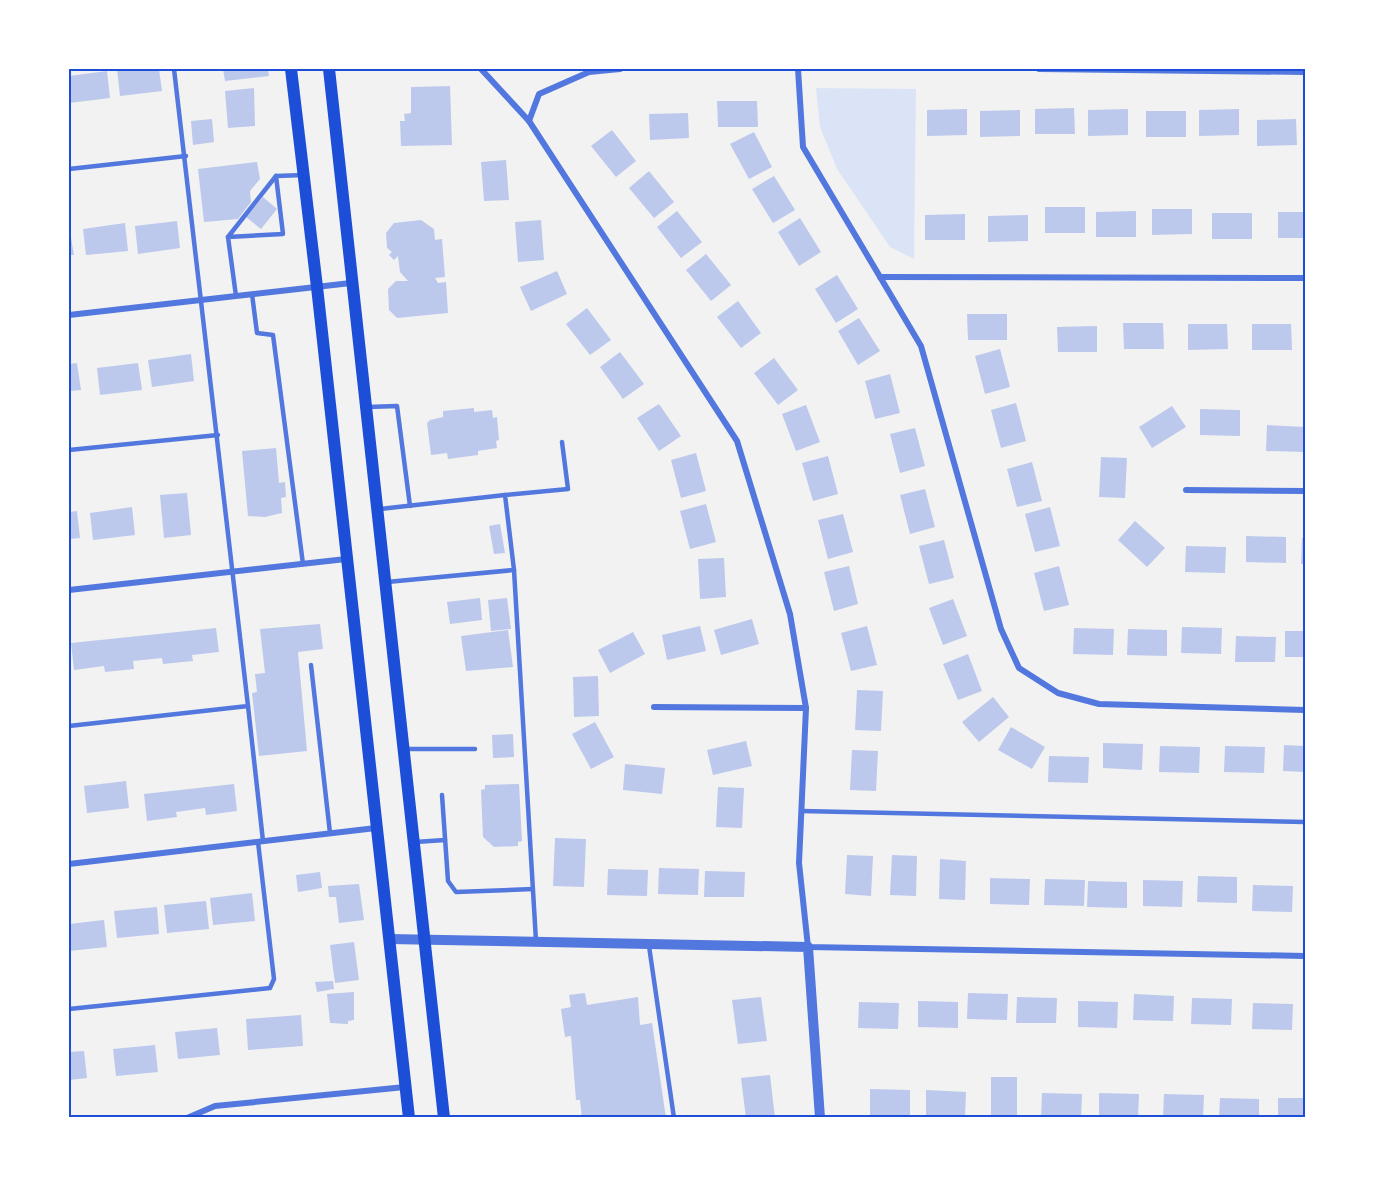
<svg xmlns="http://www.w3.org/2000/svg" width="1374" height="1187" font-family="'Open Sans',sans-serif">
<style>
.green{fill:#dbe4f7}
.building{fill:#bdc9ec}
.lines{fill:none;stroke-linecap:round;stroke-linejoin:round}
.service{stroke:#5277de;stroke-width:4.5}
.minor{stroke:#5277de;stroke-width:6}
.tertiary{stroke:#5277de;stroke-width:10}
.secondary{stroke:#1d4ed8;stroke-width:12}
.neatline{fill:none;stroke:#1d4ed8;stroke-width:2}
</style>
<rect width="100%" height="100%" fill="#f2f2f2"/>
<path class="green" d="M816 88 916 89 914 259 890 247 837 169 820 127Z"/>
<g class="building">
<path d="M117 69H159L162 91 120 96Z"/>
<path d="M223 69H268L269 76 225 81Z"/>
<path d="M107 71 110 98 69 103V76Z"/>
<path d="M450 86 452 145 401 146 400 121H405L404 114 411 113V87Z"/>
<path d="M254 88 255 126 228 128 225 91Z"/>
<path d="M717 101H757L758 127H718Z"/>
<path d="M1074 108 1075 134H1035V109Z"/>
<path d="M967 109V135L927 136V110Z"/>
<path d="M1128 109V135L1088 136V110Z"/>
<path d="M1239 109V135L1199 136V110Z"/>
<path d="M1020 110V136L980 137V111Z"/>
<rect x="1146" y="111" width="40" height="26"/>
<path d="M688 113 689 138 650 140 649 114Z"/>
<path d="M212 119 214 142 193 145 191 121Z"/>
<path d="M1296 119 1297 145 1257 146V120Z"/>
<path d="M612 130 636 161 616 177 591 146Z"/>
<path d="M754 132 772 167 749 179 730 144Z"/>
<path d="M506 160 509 200 484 201 481 162Z"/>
<path d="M257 162 260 179 250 191 251 202 238 219 204 222 198 169Z"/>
<path d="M649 171 674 202 654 218 629 188Z"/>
<path d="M774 176 795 210 773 223 752 189Z"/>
<path d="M263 197 277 209 261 229 246 217Z"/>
<rect x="1045" y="207" width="40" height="26"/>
<path d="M1152 209H1192V234L1152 235Z"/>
<path d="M677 211 702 242 681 258 657 227Z"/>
<path d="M1136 211V237H1096V212Z"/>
<rect x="1278" y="212" width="27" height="26"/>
<rect x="1212" y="213" width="40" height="26"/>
<path d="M965 214V240H925V215Z"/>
<path d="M1028 215V241L988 242V216Z"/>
<path d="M800 218 821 252 799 266 778 232Z"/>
<path d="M421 220 434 229 435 240 442 239 445 277 435 278 438 283 446 282 448 313 397 318 389 310 388 289 396 281H408L400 272 398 256 394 260 389 255 392 252 387 248 386 233 394 223Z"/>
<path d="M541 220 544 260 518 262 515 222Z"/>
<path d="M177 221 180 248 138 254 135 226Z"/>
<path d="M125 223 128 251 86 255 83 229Z"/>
<path d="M69 226 74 255H69Z"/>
<path d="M706 254 731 285 711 301 686 270Z"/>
<path d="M557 271 567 294 531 311 520 287Z"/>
<path d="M837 275 858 309 836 323 815 289Z"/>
<path d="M738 301 761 333 741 348 717 317Z"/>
<path d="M587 308 611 340 590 355 566 324Z"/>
<path d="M967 314H1007V340H968Z"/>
<path d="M859 318 880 351 858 365 838 331Z"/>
<path d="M1123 323H1163L1164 349H1124Z"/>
<path d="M1188 324H1227L1228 349 1188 350Z"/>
<path d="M1252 324H1291L1292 350H1252Z"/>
<path d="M1097 326V352H1058L1057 327Z"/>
<path d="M1000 349 1010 387 985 394 975 356Z"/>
<path d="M620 352 644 384 623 399 600 367Z"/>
<path d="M191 354 194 381 152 387 148 360Z"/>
<path d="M774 358 798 390 778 405 754 373Z"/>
<path d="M77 363 81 390 69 391V364Z"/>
<path d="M138 363 142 390 100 395 97 368Z"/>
<path d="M890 374 900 413 875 419 865 381Z"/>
<path d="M1016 403 1026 441 1001 448 991 410Z"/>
<path d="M659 404 681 436 659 451 637 418Z"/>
<path d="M806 405 820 442 796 451 782 414Z"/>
<path d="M1172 406 1186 427 1152 448 1139 427Z"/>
<path d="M474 408V412L492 410 493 418 497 417 499 440 496 441 497 448 478 451V455L448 459 447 453 431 455 427 423 430 420 443 417V411Z"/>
<path d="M1200 409 1240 410V436L1200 435Z"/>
<path d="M1267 425 1305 427V452L1266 451Z"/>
<path d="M915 428 925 466 900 473 890 434Z"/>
<path d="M276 448 279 483 285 482 286 497 281 498 282 513 265 517 248 516 242 451Z"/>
<path d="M696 453 706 491 681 498 671 460Z"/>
<path d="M828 456 838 494 813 501 802 463Z"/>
<path d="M1101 457 1127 458 1125 498 1099 497Z"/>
<path d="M1032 462 1042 501 1017 507 1007 469Z"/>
<path d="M925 489 935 527 910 534 900 495Z"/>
<path d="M187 493 191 535 164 538 160 495Z"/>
<path d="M706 504 716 542 690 549 680 511Z"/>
<path d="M132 507 135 535 93 540 90 513Z"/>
<path d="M1050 507 1060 546 1035 552 1025 514Z"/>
<path d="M77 511 80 538 69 539V512Z"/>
<path d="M843 514 853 552 828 559 818 520Z"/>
<path d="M1135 521 1165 548 1147 567 1118 540Z"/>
<path d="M500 524 505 553 494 554 489 526Z"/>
<path d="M1246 536 1286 537V563L1246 562Z"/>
<path d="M1302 538H1305V564H1301Z"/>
<path d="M944 540 954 578 929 584 919 546Z"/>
<path d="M1186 546 1226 547 1225 573 1185 572Z"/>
<path d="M724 558 726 597 700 599 698 559Z"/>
<path d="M849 566 858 604 834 611 824 572Z"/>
<path d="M1059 566 1069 605 1044 611 1034 573Z"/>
<path d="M480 598 482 620 450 624 447 602Z"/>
<path d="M507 598 511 629 491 631 488 600Z"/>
<path d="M953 599 967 636 943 645 929 608Z"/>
<path d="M752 619 759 644 721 655 714 630Z"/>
<path d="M320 624 323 649 298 652 307 751 259 756 252 693 257 692 255 674 265 673 260 629Z"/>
<path d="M700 626 706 651 667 660 662 635Z"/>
<path d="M867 626 877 665 851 671 841 633Z"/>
<path d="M1182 627 1222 628 1221 654 1181 653Z"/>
<path d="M216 628 219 652 192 655 193 661 163 664 162 658 133 661 134 669 105 672 104 666 74 670 71 643Z"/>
<path d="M1074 628 1114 629 1113 655 1073 654Z"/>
<path d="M1128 629 1167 630V656L1127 655Z"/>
<path d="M508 630 513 667 466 671 461 636Z"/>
<rect x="1285" y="631" width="20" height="26"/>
<path d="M633 632 645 654 610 673 598 650Z"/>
<path d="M1236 636 1276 637 1275 662H1235Z"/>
<path d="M968 654 982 691 958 700 943 664Z"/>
<path d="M598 676 599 716 574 717 573 677Z"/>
<path d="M857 690 883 691 881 731 855 730Z"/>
<path d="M993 697 1009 717 979 742 962 722Z"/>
<path d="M595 722 614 757 591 769 572 734Z"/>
<path d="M1011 727 1045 747 1032 769 998 750Z"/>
<path d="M513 734 514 757 493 758 492 735Z"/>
<path d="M746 741 752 766 713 775 707 750Z"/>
<path d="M1103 743 1143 744 1142 770 1103 768Z"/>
<path d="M1284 745 1305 746V772L1283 771Z"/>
<path d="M1160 746 1200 747 1199 773 1159 772Z"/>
<path d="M1225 746 1265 747 1264 773 1224 772Z"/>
<path d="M852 750 878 751 876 791 850 790Z"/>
<path d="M1049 756 1089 757 1088 783 1048 782Z"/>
<path d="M625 764 665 768 662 794 623 790Z"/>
<path d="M126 781 129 808 87 813 84 786Z"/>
<path d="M234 784 237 811 206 815 205 808 176 812 177 817 147 821 144 794Z"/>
<path d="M519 784 522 841 518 842V846L494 847 483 837 481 790 485 789V785Z"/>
<path d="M718 787 744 788 742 828 716 827Z"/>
<path d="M555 838 586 839 584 887 553 886Z"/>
<path d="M847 855 873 856 871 896 845 894Z"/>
<path d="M892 855 917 856 916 896 890 895Z"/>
<path d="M940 859 966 861 965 900 939 899Z"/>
<path d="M659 868 699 869 698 895 658 894Z"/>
<path d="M608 869 648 870 647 896 607 895Z"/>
<path d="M705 871 745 872 744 897H704Z"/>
<path d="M320 872 322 888 298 892 296 875Z"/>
<path d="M1198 876 1237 877V903L1197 902Z"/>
<path d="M990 878 1030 879 1029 905 990 904Z"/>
<path d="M1045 879 1085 880 1084 906 1044 905Z"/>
<path d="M1143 880 1183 881 1182 907 1143 906Z"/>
<path d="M1088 881 1127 882V908L1087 907Z"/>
<path d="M359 884 364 920 339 923 336 897H329L328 886Z"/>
<path d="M1253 885 1293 886 1292 912 1252 911Z"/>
<path d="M252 893 255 921 213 925 210 898Z"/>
<path d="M206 901 209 929 167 933 164 905Z"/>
<path d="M157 907 159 934 117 938 114 911Z"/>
<path d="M104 920 107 947 69 951V924Z"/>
<path d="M354 942 359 980 335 983 330 945Z"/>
<path d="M333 981 334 989 317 992 315 982Z"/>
<path d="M354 992V1020L348 1021V1024L330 1023 327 994Z"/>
<path d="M585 993 587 1005 638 997 640 1025 652 1023 666 1118H582L580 1100H576L571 1036 565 1037 561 1009 571 1007 569 995Z"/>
<path d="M968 993 1008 994 1007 1020 967 1019Z"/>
<path d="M1134 994 1174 996 1173 1021 1133 1020Z"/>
<path d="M761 997 767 1041 738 1044 732 1000Z"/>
<path d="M1017 997 1057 998 1056 1023H1016Z"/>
<path d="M1192 998 1232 999 1231 1025 1191 1024Z"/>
<path d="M918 1001 958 1002V1028L918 1027Z"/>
<path d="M1078 1001 1118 1002 1117 1028 1078 1027Z"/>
<path d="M859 1002 899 1003 898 1029 858 1028Z"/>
<path d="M1253 1003 1293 1004 1292 1030 1252 1029Z"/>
<path d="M301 1015 303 1046 248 1050 246 1019Z"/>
<path d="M217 1028 220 1055 178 1059 175 1032Z"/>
<path d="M155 1045 158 1072 116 1076 113 1049Z"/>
<path d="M84 1051 87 1078 69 1080V1052Z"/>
<path d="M770 1075 775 1118H746L741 1078Z"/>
<path d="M991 1077H1017V1117L991 1116Z"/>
<path d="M870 1089 910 1090V1116L870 1115Z"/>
<path d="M926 1090 966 1092 965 1117 926 1116Z"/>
<path d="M1042 1093 1082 1094 1081 1118H1041Z"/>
<path d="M1099 1093 1139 1094 1138 1118H1099Z"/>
<path d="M1164 1094 1204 1095 1203 1118H1163Z"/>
<path d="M1220 1098 1259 1099V1118H1219Z"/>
<rect x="1278" y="1098" width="27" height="20"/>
</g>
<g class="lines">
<g class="service">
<path d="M69 169 186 156"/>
<path d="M228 237 276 176"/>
<path d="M252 294 257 333 273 335 303 564"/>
<path d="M236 296 228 237 283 234 276 176 304 175"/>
<path d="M368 407 397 406 410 506"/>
<path d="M69 450 218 435"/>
<path d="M380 509 505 495"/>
<path d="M514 570 536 941"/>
<path d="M387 582 514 570 505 495 568 489 562 442"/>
<path d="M311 665 330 833"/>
<path d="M248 706 263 841"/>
<path d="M69 726 248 706 174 69"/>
<path d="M405 749H475"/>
<path d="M442 795 448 881 456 892 533 889"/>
<path d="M801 811 1305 822"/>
<path d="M415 842 445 840"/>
<path d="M649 946 674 1118"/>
<path d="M69 1009 270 988 274 979 258 842"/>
</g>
<g class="minor">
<path d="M481 69 529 121 737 441 790 614 806 708 799 863 808 947 1305 956"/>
<path d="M798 69 803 147 921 346 1001 629 1019 668 1058 693 1099 704 1305 710"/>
<path d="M1039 69 1305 72"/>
<path d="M529 121 539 94 589 72 620 69"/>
<path d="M880 277 1305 278"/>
<path d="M69 315 351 283"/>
<path d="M1186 490 1305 491"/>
<path d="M69 590 346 559"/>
<path d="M654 707 806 708"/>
<path d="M69 864 376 828"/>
<path d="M187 1118 215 1106 405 1087"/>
</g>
<path class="tertiary" d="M389 939 808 947 820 1118"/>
<g class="secondary">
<path d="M291 69 317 287 409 1118"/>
<path d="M329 69 444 1118"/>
</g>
</g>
<rect width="1374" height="1187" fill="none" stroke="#ffffff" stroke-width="141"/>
<rect x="70" y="70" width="1234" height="1046" class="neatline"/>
</svg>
